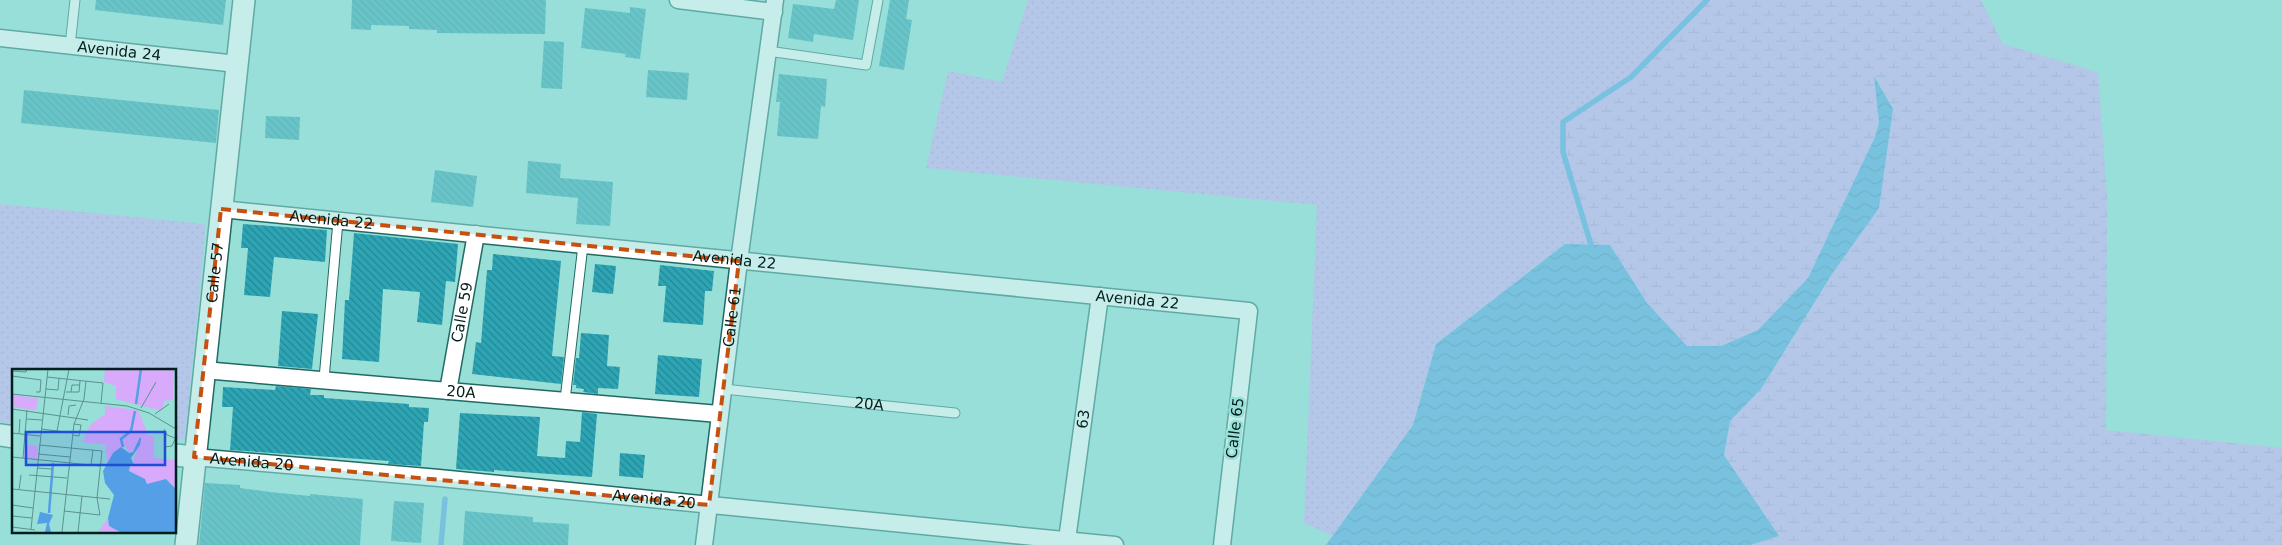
<svg xmlns="http://www.w3.org/2000/svg" width="2282" height="545" font-family="'DejaVu Sans',sans-serif">
<style>
.grass{fill:url(#grass-dots)}
.wetland{fill:url(#wetland-marsh)}
.water{fill:url(#water-waves)}
.lines{fill:none;stroke-linecap:round;stroke-linejoin:round}
.stream{stroke:#549fe6;stroke-width:5.5}
.building{fill:url(#building-back-hatch)}
.service-casing{stroke:#206a65;stroke-width:11}
.minor-casing{stroke:#206a65;stroke-width:19}
.tertiary-casing{stroke:#206a65;stroke-width:24}
.service{stroke:#fff;stroke-width:9}
.minor{stroke:#fff;stroke-width:16}
.tertiary{stroke:#fff;stroke-width:21}
.marked{fill:none;stroke:#c6500f;stroke-width:4;stroke-dasharray:10 6;stroke-linejoin:round}
.labels{text-anchor:middle;stroke-width:5;stroke-linejoin:round;paint-order:stroke}
.street-label{font-size:15px;fill:#021f1d;stroke:#98dfd8}
.inset-river{fill:none;stroke:#549fe6;stroke-width:2.5}
.inset-road{fill:none;stroke:#5c928d;stroke-width:1}
.view{fill:#1d4ed8;fill-opacity:0.15;stroke:#1d4ed8;stroke-width:2.5}
.inset-edge{fill:none;stroke:#021f1d;stroke-width:2.5}
</style>
<defs>
<pattern id="grass-dots" width="8" height="8" patternUnits="userSpaceOnUse" patternTransform="scale(1.25)"><rect width="8" height="8" fill="#d7aafc"/><path d="M2 2h.1M6 6h.1" fill="none" stroke="#b792d8" stroke-width="1.8" stroke-linecap="round"/></pattern>
<pattern id="wetland-marsh" width="20" height="14" patternUnits="userSpaceOnUse" patternTransform="scale(1.25)"><rect width="20" height="14" fill="#d7aafc"/><path d="M1 5h8M5 5V1M11 12h8M15 12V8" fill="none" stroke="#b792d8"/></pattern>
<pattern id="water-waves" width="16" height="10" patternUnits="userSpaceOnUse" patternTransform="scale(1.25)"><rect width="16" height="10" fill="#549fe6"/><path d="M0 5q4-4 8 0t8 0" fill="none" stroke="#4381ba"/></pattern>
<pattern id="building-back-hatch" width="6" height="6" patternUnits="userSpaceOnUse" patternTransform="scale(1.25)"><rect width="6" height="6" fill="#2ea5b5"/><path d="M-1 5l2 2M0 0l6 6M5-1l2 2" fill="none" stroke="#258693"/></pattern>
</defs>
<rect width="100%" height="100%" fill="#98dfd8"/>
<g class="grass">
<path d="M1028 0H1707L1631 77 1563 122V152L1591 245 1565 244 1436 344 1413 425 1333 536 1304 523 1317 205 926 168 948 71 1002 82Z"/>
<path d="M0 204 206 224 185 440 175 439V370H14V423L0 422Z"/>
</g>
<path class="wetland" d="M1707 0H1981L2003 44 2098 72 2107 196 2106 430 2282 448V545H1750L1779 536 1724 455 1730 421 1761 389 1832 274 1879 208 1893 109 1875 77 1879 123 1875 137 1808 278 1758 330 1721 346H1687L1647 303 1610 245H1591L1563 152V122L1631 77Z"/>
<path class="water" d="M1874 76 1893 109 1879 208 1832 274 1761 389 1730 421 1724 455 1779 536 1750 545H1326L1413 425 1436 344 1565 244 1610 245 1647 303 1687 346H1721L1758 330 1808 278 1875 137 1879 123Z"/>
<g class="lines">
<g class="stream">
<path d="M1591 245 1563 152V122L1631 77 1707 0"/>
<path d="M441 545 445 499"/>
</g>
</g>
<g class="building">
<path d="M96 0H226L223 25 95 10Z"/>
<path d="M352 0H546L545 34 437 33V30L409 29V26L371 25V30L351 29Z"/>
<path d="M836 0H859L853 40 814 34 813 42 788 38 793 4 834 9Z"/>
<path d="M890 0H909L906 19 912 20 904 70 879 66Z"/>
<path d="M630 7 646 9 640 59 625 57 626 54 581 48 585 8 630 13Z"/>
<path d="M544 41 564 42 562 89 541 88Z"/>
<path d="M648 70 689 73 687 100 646 97Z"/>
<path d="M779 74 827 79 825 107 821 106 818 139 777 136 780 102H776Z"/>
<path d="M24 90 219 110 216 143 21 123Z"/>
<path d="M266 116 300 117 299 140 265 138Z"/>
<path d="M528 161 561 164 560 178 613 182 610 226 576 224 578 198 526 193Z"/>
<path d="M435 170 477 176 473 207 431 202Z"/>
<path d="M243 224 327 230 325 262 274 257 270 297 244 295 248 248H241Z"/>
<path d="M354 233 458 244 455 282 446 281 442 325 417 322 420 292 383 289 379 362 342 359 345 300H349Z"/>
<path d="M493 254 561 261 552 356 564 357 561 384 472 374 476 342 481 343 487 270H492Z"/>
<path d="M595 264 616 266 613 294 592 292Z"/>
<path d="M660 265 714 271 712 291H705L703 325 663 322 666 286H658Z"/>
<path d="M282 311 318 314 312 369 278 366Z"/>
<path d="M581 333 609 335 607 366 620 367 618 389 598 388V394L583 392 584 389 576 388V385H573L576 358H579Z"/>
<path d="M658 355 702 359 699 397 655 394Z"/>
<path d="M276 386 311 389 310 395H324V398L409 404V407L429 408 428 422H424L421 466 388 464 389 461 230 450 233 407H222L223 387 275 390Z"/>
<path d="M582 412 597 414 592 477 494 470V472L456 469 460 413 540 417 537 456 565 458 566 441 580 442Z"/>
<path d="M620 453 645 455 643 478 619 476Z"/>
<path d="M205 483 240 485V488L270 492 310 496V494L363 499 360 545H199Z"/>
<path d="M394 501 424 503 421 543 391 541Z"/>
<path d="M465 511 533 517V522L569 524 568 545H463Z"/>
</g>
<g class="lines">
<g class="service-casing">
<g id="service">
<path d="M70 46 75 0"/>
<path d="M768 51 866 65 878 0"/>
<path d="M324 379 338 221"/>
<path id="s1" d="M724 389 955 413"/>
<path d="M565 400 583 245"/>
</g>
</g>
<g class="minor-casing">
<g id="minor">
<path d="M678 0 774 12"/>
<path id="s2" d="M0 38 237 64"/>
<path id="s3" d="M221 209 1249 311 1222 545"/>
<path id="s4" d="M203 370 719 414"/>
<path id="s5" d="M448 391 476 234"/>
<path id="s6" d="M194 457 439 478 1115 545"/>
<path id="s7" d="M1067 540 1100 296"/>
<path id="s8" d="M704 545 739 261 775 0"/>
</g>
</g>
<g class="tertiary-casing">
<g id="tertiary">
<path d="M0 435 14 437"/>
<path d="M175 455 194 457"/>
<path id="s9" d="M186 545 244 0"/>
</g>
</g>
<use href="#service" class="service"/>
<use href="#minor" class="minor"/>
<use href="#tertiary" class="tertiary"/>
</g>
<path d="M0 0H2282V545H0ZM221 209 739 261 709 505 194 457Z" fill="#98dfd8" fill-opacity=".55" fill-rule="evenodd"/>
<path class="marked" d="M221 209 739 261 709 505 194 457Z"/>
<g class="labels">
<g class="street-label">
<text dy="5" stroke="none"><textPath href="#s2" startOffset="120">Avenida 24</textPath></text>
<text dy="5" stroke="none"><textPath href="#s3" startOffset="111">Avenida 22</textPath></text>
<text dy="5" stroke="none"><textPath href="#s3" startOffset="516">Avenida 22</textPath></text>
<text dy="5" stroke="none"><textPath href="#s9" startOffset="274">Calle 57</textPath></text>
<text dy="5" stroke="none"><textPath href="#s3" startOffset="921">Avenida 22</textPath></text>
<text dy="5" stroke="none"><textPath href="#s5" startOffset="80">Calle 59</textPath></text>
<text dy="5" stroke="none"><textPath href="#s8" startOffset="230">Calle 61</textPath></text>
<text dy="5" stroke="none"><textPath href="#s4" startOffset="259">20A</textPath></text>
<text dy="5" stroke="none"><textPath href="#s1" startOffset="146">20A</textPath></text>
<text dy="5" stroke="none"><textPath href="#s7" startOffset="122">63</textPath></text>
<text transform="translate(1235 428) rotate(-83)" y="5">Calle 65</text>
<text dy="5" stroke="none"><textPath href="#s6" startOffset="58">Avenida 20</textPath></text>
<text dy="5" stroke="none"><textPath href="#s6" startOffset="462">Avenida 20</textPath></text>
</g>
</g>
<g transform="translate(12 369)">
<rect width="164" height="164" fill="#98dfd8"/>
<path d="M93 0H162L161 31 152 32 150 42 104 30V17L92 13ZM93 37 124 41 119 62 109 72 111 78 101 84 95 96 94 76 70 73 79 55 93 45ZM13 75 26 77 25 90 12 89Z" fill="#d7aafc"/>
<path d="M124 41 127 43 136 66 142 67V89L164 91V120L157 112 135 115 133 110 117 102 129 71 124 80 117 84 109 70 119 62ZM96 149 97 157 108 163H86Z" fill="#d7aafc"/>
<path d="M0 26 26 29 24 41 0 38Z" fill="#d7aafc"/>
<path d="M128 68 129 70 128 76 119 89 122 96 118 97 117 102 133 110 135 115 154 110 164 120V163H108L97 157 96 149 102 126 93 114 91 102 101 84 109 78 117 84 121 83ZM28 143 41 146 37 155 39 163H33L35 154 25 155Z" fill="#549fe6"/>
<path class="inset-river" d="M124 35 129 0M111 78 109 70 119 62 123 42M37 144 41 94"/>
<path class="inset-road" d="M0 2 14 3 15 0M0 7 29 11 28 23H24M35 8 91 14 89 34M34 20 46 21 47 9M54 23H67L68 12M59 23 60 16H68M0 25 115 37 137 44 164 60M129 39 144 13M0 40 76 51M143 45 157 35M56 46 57 37 64 36M15 50 30 51M29 60 61 64M152 60 155 66 163 69M45 62 57 0M0 64 28 67M7 65 8 50M61 66 67 67 69 56 62 55M27 76 90 82 85 129 88 146 52 142M153 78 160 77 164 68M26 85 58 88M0 88 88 97M11 89 15 41M79 96 81 81M25 99 40 100M17 106 55 109M0 120 98 130M7 121 9 106M0 136 21 139M0 147 20 149M0 158 23 161M19 160 36 0M50 163 62 55 72 30 74 12M66 163 70 127"/>
<path class="view" d="M14 63H153V96H14Z"/>
<rect width="164" height="164" class="inset-edge"/>
</g>
</svg>
